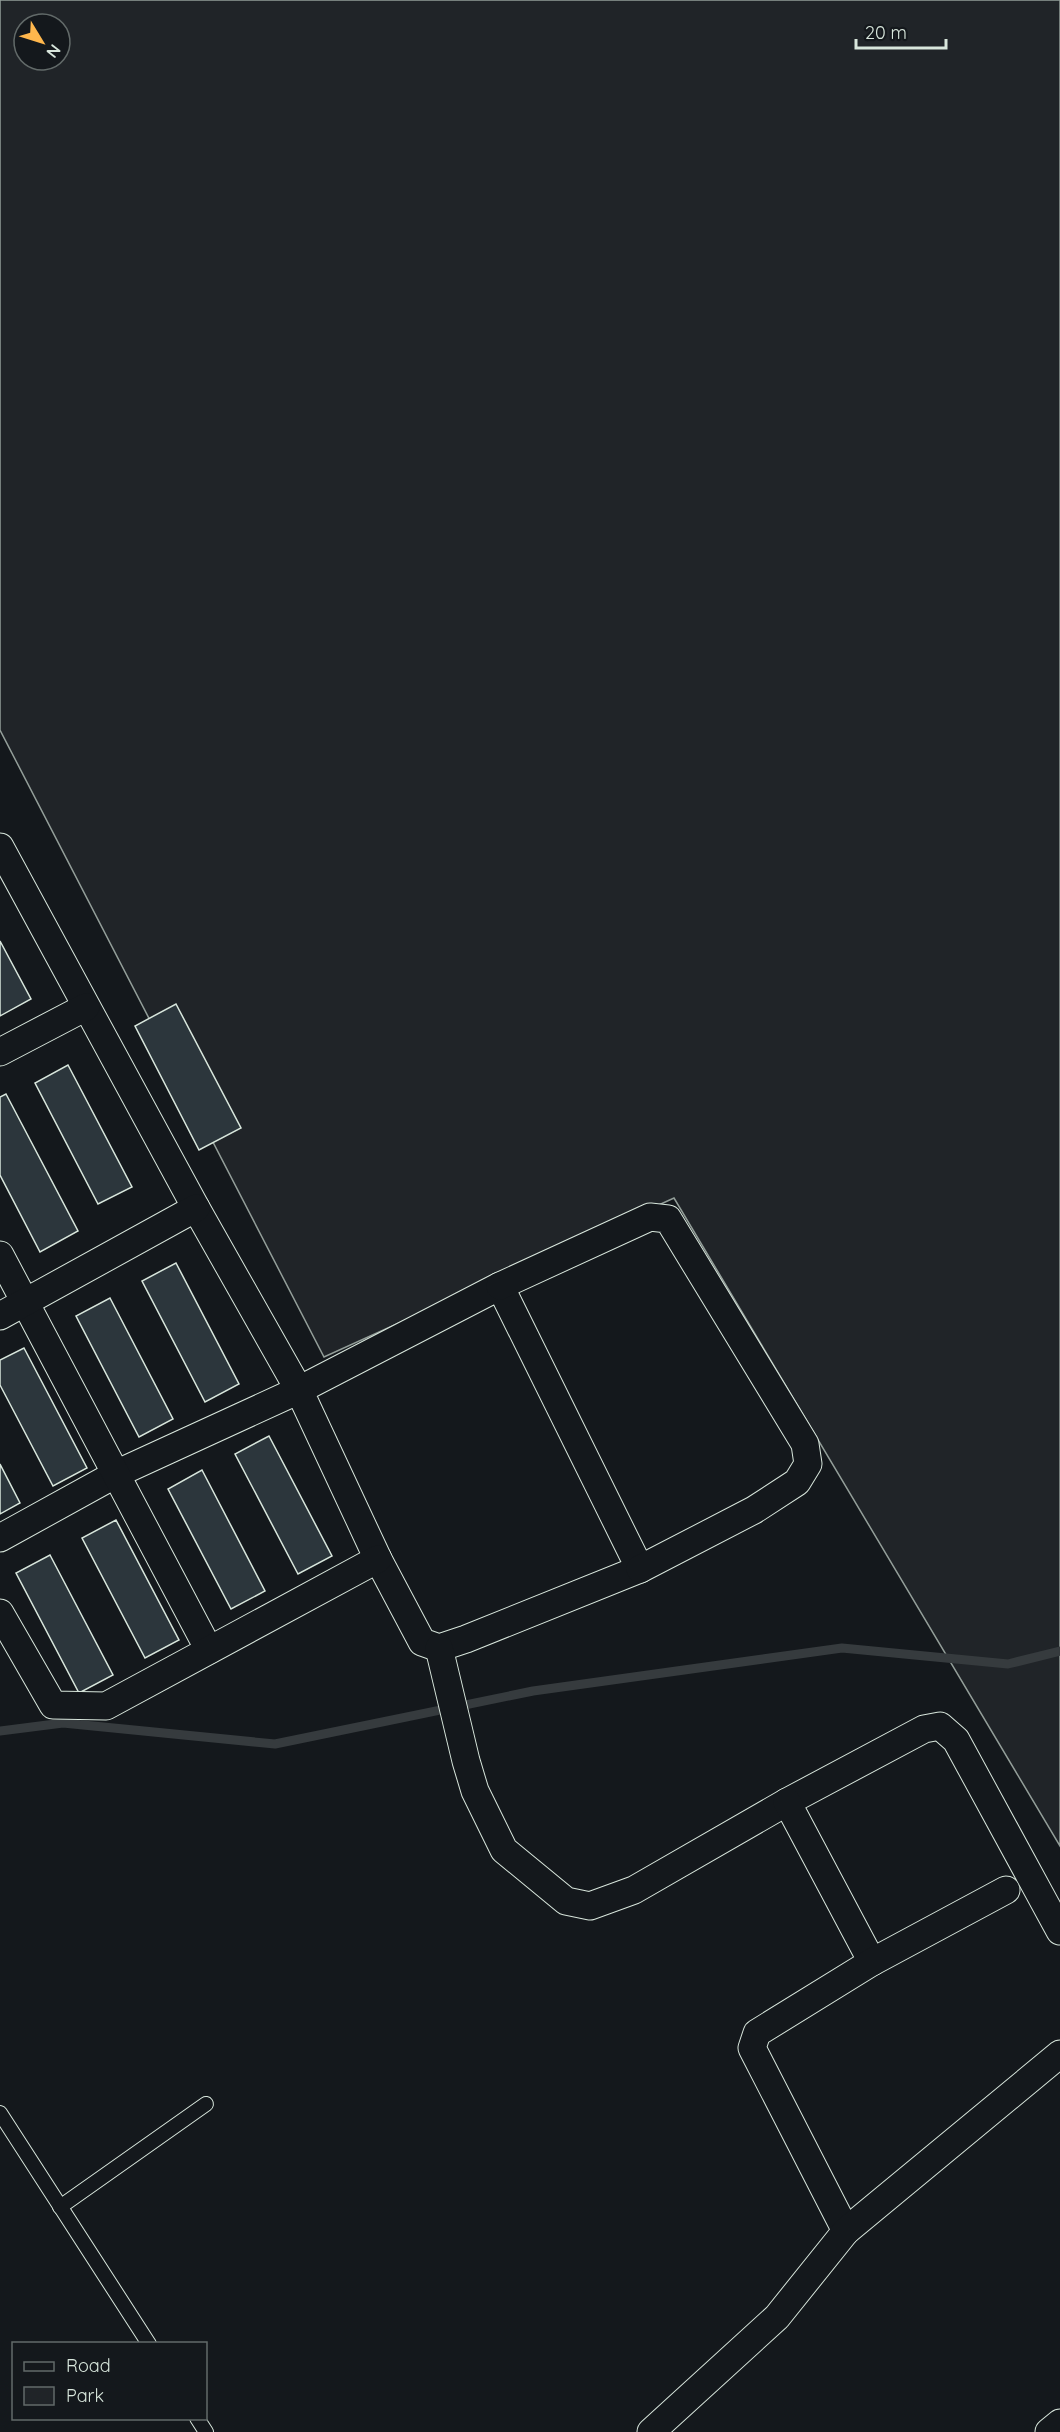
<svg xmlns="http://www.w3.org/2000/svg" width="1060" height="2432" font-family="Quicksand,sans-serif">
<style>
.green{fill:#202428;stroke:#939e99;stroke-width:1.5;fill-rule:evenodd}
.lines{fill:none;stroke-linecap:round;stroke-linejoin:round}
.stream{stroke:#363b3e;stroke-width:9}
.building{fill:#2c363c;stroke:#d8e6dc;stroke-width:1.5}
.service-casing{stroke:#d8e6dc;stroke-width:16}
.minor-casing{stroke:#d8e6dc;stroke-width:29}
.service{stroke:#14181c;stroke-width:14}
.minor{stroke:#14181c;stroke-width:27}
</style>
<rect width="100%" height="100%" fill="#14181c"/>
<path class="green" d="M0 0H1060V1846L674 1198 324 1357 0 730ZM24 24H60V60H24Z"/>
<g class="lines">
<path class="stream" d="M0 1731 63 1723 275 1744 533 1691 842 1648 1008 1664 1060 1651"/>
</g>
<g class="building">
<path d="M0 941 31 999 0 1016Z"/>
<path d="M176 1004 241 1128 199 1150 135 1026Z"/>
<path d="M68 1065 132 1187 98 1204 35 1083Z"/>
<path d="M6 1094 78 1231 40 1252 0 1175V1097Z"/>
<path d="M176 1263 239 1384 205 1402 142 1281Z"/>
<path d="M110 1298 173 1419 139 1437 76 1316Z"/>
<path d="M24 1348 87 1468 53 1486 0 1385V1360Z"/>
<path d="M269 1436 332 1556 298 1574 235 1454Z"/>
<path d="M0 1464 20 1503 0 1514Z"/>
<path d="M202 1470 265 1591 231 1609 168 1489Z"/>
<path d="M116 1520 179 1640 145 1658 82 1538Z"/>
<path d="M50 1555 113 1675 79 1693 16 1573Z"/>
</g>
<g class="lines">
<g class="service-casing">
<g id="service">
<path d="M0 2113 149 2344"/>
<path d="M60 2207 206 2104"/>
<path d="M197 2418 206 2432"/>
</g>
</g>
<g class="minor-casing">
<g id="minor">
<path d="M0 847 196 1208 299 1390 378 1559 422 1642 439 1648 466 1639 640 1569 500 1286 299 1390 116 1474 0 1538"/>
<path d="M0 1052 86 1007"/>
<path d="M0 1255 209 1650"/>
<path d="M500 1286 650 1217 668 1219 805 1444 808 1464 797 1482 754 1510 640 1569"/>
<path d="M0 1316 196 1208"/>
<path d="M0 1613 53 1705 106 1706 378 1559"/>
<path d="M439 1648 466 1761 475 1791 504 1850 566 1901 590 1906 634 1890 787 1802 924 1729 940 1726 956 1740 1060 1931"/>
<path d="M787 1802 872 1962"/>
<path d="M846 2231 752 2048 757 2033 872 1962 1006 1890"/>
<path d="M651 2432 777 2317 846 2231 1060 2054"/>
<path d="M1049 2432 1060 2423"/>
</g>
</g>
<use href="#service" class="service"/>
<use href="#minor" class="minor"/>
</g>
<rect x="12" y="2342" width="195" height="78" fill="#14181c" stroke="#626a69" stroke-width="1.5"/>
<rect x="24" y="2362" width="30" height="9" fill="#14181c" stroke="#626a69" stroke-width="1.5"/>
<text x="66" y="2372" font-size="18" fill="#d8e6dc">Road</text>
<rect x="24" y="2387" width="30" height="18" fill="#202428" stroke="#626a69" stroke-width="1.5"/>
<text x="66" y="2402" font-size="18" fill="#d8e6dc">Park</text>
<g transform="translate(42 42) rotate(128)"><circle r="28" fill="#14181c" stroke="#626a69" stroke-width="1.5"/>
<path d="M0-4.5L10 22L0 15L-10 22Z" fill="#ffb74d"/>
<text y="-9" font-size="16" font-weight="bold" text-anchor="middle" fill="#d8e6dc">N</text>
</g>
<path d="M856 39v9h90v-9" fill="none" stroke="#d8e6dc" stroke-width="3"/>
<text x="865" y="39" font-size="18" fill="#d8e6dc" stroke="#14181c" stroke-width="4.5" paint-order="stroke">20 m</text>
</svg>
